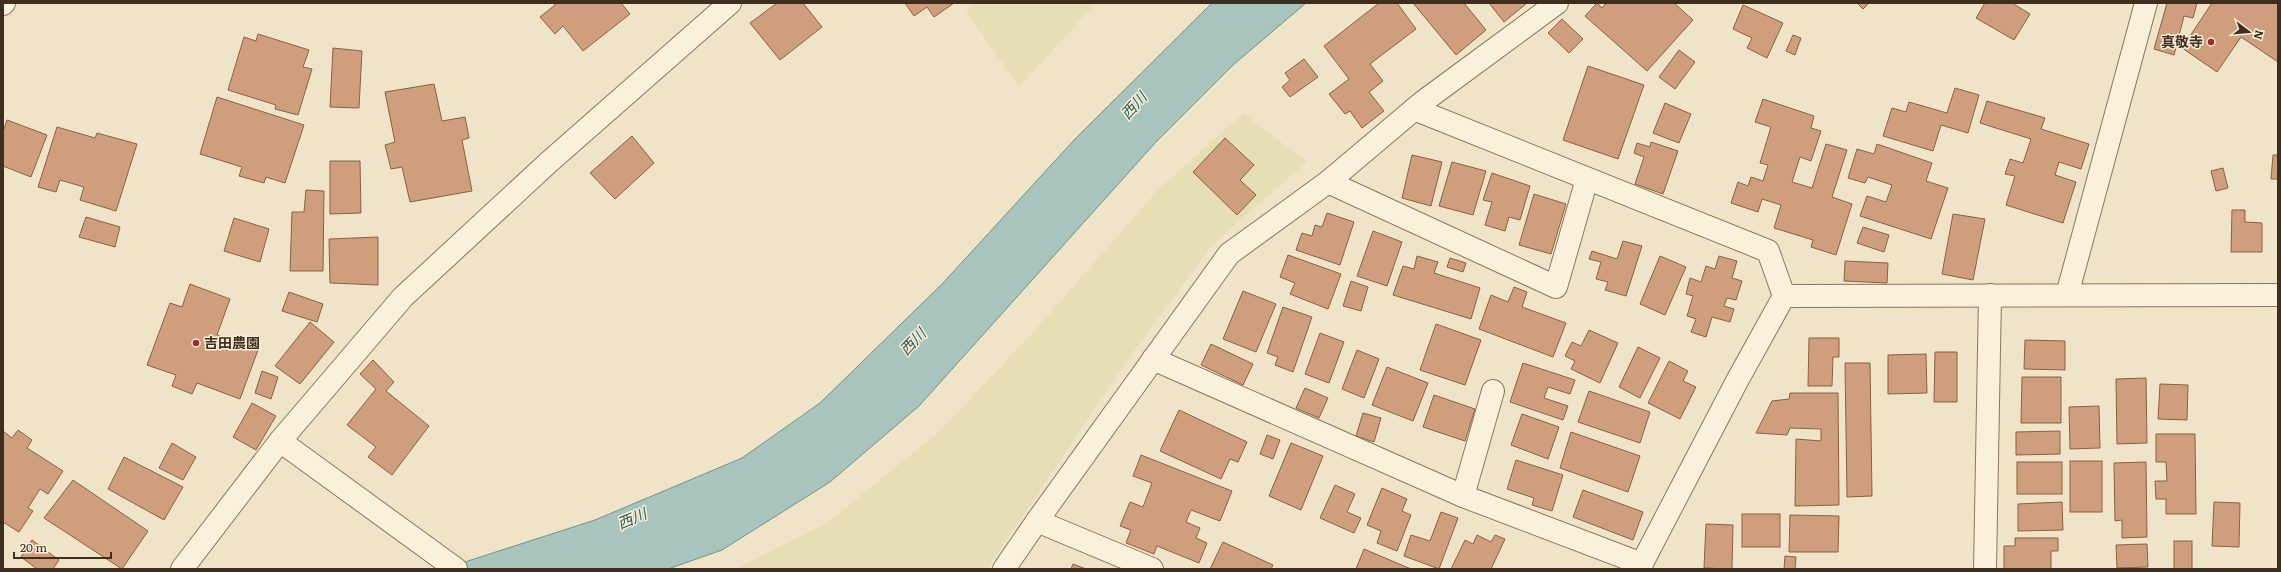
<svg xmlns="http://www.w3.org/2000/svg" width="2281" height="572" font-family="Literata,'Noto Sans JP',serif">
<style>
.farmland{fill:#e6deb5}
.water{fill:#a9c4bc;stroke:#6f938a}
.building{fill:#cf9f7d;stroke:#8d5f41}
.lines{fill:none;stroke-linecap:round;stroke-linejoin:round}
.minor-casing{stroke:#8d765c;stroke-width:24}
.minor{stroke:#faf1dc;stroke-width:22}
.poi-dot{fill:#9e2a2b;stroke:#f7eed8;stroke-width:1.5}
.labels{text-anchor:middle;stroke-width:3;stroke-linejoin:round;paint-order:stroke}
.poi-label{font-size:14px;font-weight:bold;fill:#3d2e20;stroke:#f7eed8;text-anchor:end}
.water-label{font-size:15px;font-style:italic;fill:#2f5d5a;stroke:#f7eed8}
</style>
<rect width="100%" height="100%" fill="#f0e4c8"/>
<g class="farmland">
<path d="M974 3H1096L1019 87 966 12Z"/>
<path d="M1243 113 1307 162 1212 245 1134 351 987 569H735L827 523 940 431 1037 328 1158 190Z"/>
</g>
<path class="water" d="M1212 3H1306L1233 65 1156 142 919 406 830 482 722 550 668 569H443L595 520 742 458 820 403 943 283 1075 139Z"/>
<g class="building">
<path d="M554 3H621L630 14 583 51 563 26 555 34 540 17 555 5Z"/>
<path d="M777 3H803L822 27 780 60 750 23Z"/>
<path d="M905 3H954L934 17 927 7 914 16Z"/>
<path d="M1379 3H1397L1416 29 1370 64 1383 81 1369 92 1384 111 1362 128 1350 111 1345 114 1329 94 1349 79 1324 46Z"/>
<path d="M1413 3H1464L1486 30 1456 55Z"/>
<path d="M1489 3H1527L1504 22Z"/>
<path d="M1597 3 1602 8 1606 3H1674L1693 20 1647 71 1585 16Z"/>
<path d="M1857 3H1869L1863 9Z"/>
<path d="M1985 3H2012L2030 14 2014 40 1976 18Z"/>
<path d="M2167 3H2197L2193 18 2184 16 2174 55 2154 49Z"/>
<path d="M2278 3V62L2241 37 2217 72 2182 48 2212 3Z"/>
<path d="M1743 5 1783 23 1767 58 1747 48 1752 38 1733 29Z"/>
<path d="M1562 19 1583 39 1569 53 1548 33Z"/>
<path d="M258 34 309 50 303 67 312 69 298 115 275 109 276 105 228 90 244 37 256 41Z"/>
<path d="M1793 35 1801 38 1795 55 1786 51Z"/>
<path d="M333 48 362 51 359 108 330 107Z"/>
<path d="M1679 50 1695 62 1675 89 1659 77Z"/>
<path d="M1304 59 1318 77 1290 97 1282 87 1290 80 1285 73Z"/>
<path d="M1588 66 1644 85 1618 159 1563 140Z"/>
<path d="M434 84 442 121 465 117 469 138 462 140 472 191 410 202 402 167 391 169 385 145 395 142 385 92Z"/>
<path d="M1955 88 1979 95 1968 133 1941 125 1933 151 1883 136 1892 108 1906 112 1909 102 1947 113Z"/>
<path d="M217 97 304 125 285 183 266 177 264 183 239 176 242 167 200 154Z"/>
<path d="M1763 99 1814 116 1811 128 1821 131 1811 161 1800 157 1792 182 1812 188 1826 144 1847 150 1832 197 1852 204 1836 255 1811 247 1813 240 1774 228 1781 205 1762 199 1758 212 1731 203 1738 182 1748 186 1751 177 1763 181 1768 165 1760 163 1771 127 1755 122Z"/>
<path d="M1987 101 2045 118 2041 129 2089 144 2081 169 2059 162 2055 175 2076 182 2063 223 2006 205 2015 176 2005 174 2010 159 2023 163 2031 139 1980 123Z"/>
<path d="M1665 103 1691 114 1679 143 1653 133Z"/>
<path d="M7 120 47 135 31 177 3 166V132Z"/>
<path d="M57 127 95 138 97 133 137 144 116 211 80 200 84 187 60 180 56 192 38 187Z"/>
<path d="M632 136 654 163 615 199 590 173Z"/>
<path d="M1225 138 1254 165 1240 180 1256 195 1237 215 1193 172Z"/>
<path d="M1651 142 1678 151 1663 194 1635 184 1644 157 1634 153 1637 143 1650 147Z"/>
<path d="M1877 144 1932 163 1926 181 1948 188 1931 239 1860 216 1867 196 1886 202 1892 185 1868 177 1865 183 1848 178 1857 149 1874 154Z"/>
<path d="M1412 155 1442 162 1431 206 1402 198Z"/>
<path d="M2273 155H2278V179H2271Z"/>
<path d="M330 161H360L361 213 330 214Z"/>
<path d="M1452 162 1486 171 1473 215 1439 206Z"/>
<path d="M2223 168 2228 188 2216 191 2211 171Z"/>
<path d="M1492 173 1530 186 1520 220 1509 217 1505 231 1485 225 1492 202 1483 200Z"/>
<path d="M306 190 324 191 323 271H290L292 212H304Z"/>
<path d="M1534 194 1566 204 1551 254 1519 245Z"/>
<path d="M2232 210H2245V222L2262 223V252H2231Z"/>
<path d="M1327 213 1354 222 1340 265 1296 250 1302 233 1312 236 1315 225 1322 227Z"/>
<path d="M1953 214 1985 219 1973 280 1942 274Z"/>
<path d="M86 217 120 227 115 247 79 237Z"/>
<path d="M234 218 269 229 260 262 224 251Z"/>
<path d="M1863 227 1889 235 1884 252 1857 243Z"/>
<path d="M1373 231 1402 242 1387 286 1357 276Z"/>
<path d="M378 237V285L330 283 329 239Z"/>
<path d="M1623 241 1642 246 1626 296 1605 290 1608 282 1596 279 1601 262 1589 259 1592 251 1617 259Z"/>
<path d="M1288 255 1341 274 1328 309 1290 294 1295 283 1280 277Z"/>
<path d="M1417 256 1438 262 1434 273 1480 288 1471 319 1393 295 1403 266 1414 269Z"/>
<path d="M1660 256 1686 267 1665 315 1640 304Z"/>
<path d="M1719 256 1737 261 1732 278 1742 281 1736 300 1727 298 1724 306 1734 309 1730 322 1712 317 1706 337 1691 332 1696 319 1687 316 1693 296 1686 294 1690 278 1701 282 1706 266 1715 269Z"/>
<path d="M1450 258 1466 263 1463 272 1447 267Z"/>
<path d="M1845 261 1888 263 1887 283 1844 281Z"/>
<path d="M1351 281 1368 287 1361 311 1343 306Z"/>
<path d="M190 284 230 299 217 335 258 350 240 399 197 383 192 394 172 386 176 375 147 365 170 303 182 307Z"/>
<path d="M1514 287 1527 292 1522 307 1566 323 1553 357 1479 329 1491 295 1508 302Z"/>
<path d="M1243 291 1276 304 1256 352 1223 339Z"/>
<path d="M289 292 323 304 317 322 282 311Z"/>
<path d="M1283 307 1312 317 1293 372 1275 365 1278 357 1267 353Z"/>
<path d="M310 322 334 342 300 384 275 366Z"/>
<path d="M1436 324 1481 340 1465 385 1420 370Z"/>
<path d="M1589 330 1618 343 1600 383 1571 369 1575 361 1565 356 1572 342 1581 346Z"/>
<path d="M1320 333 1344 342 1329 383 1305 374Z"/>
<path d="M1809 338H1839V357H1833L1832 386H1808Z"/>
<path d="M2025 340 2065 341V370L2024 369Z"/>
<path d="M1211 344 1253 364 1243 385 1201 365Z"/>
<path d="M1638 347 1660 358 1640 398 1619 387Z"/>
<path d="M1357 350 1379 359 1364 398 1342 389Z"/>
<path d="M1935 352H1957V402H1934Z"/>
<path d="M1926 354 1927 393 1888 394V355Z"/>
<path d="M373 360 394 382 386 391 429 426 392 475 368 457 376 447 347 425 376 389 360 374Z"/>
<path d="M1669 361 1688 371 1683 381 1696 387 1680 419 1648 403Z"/>
<path d="M1523 363 1575 380 1570 394 1548 387 1544 398 1568 406 1563 420 1510 402Z"/>
<path d="M1845 363H1870L1872 496 1847 497Z"/>
<path d="M1387 367 1428 383 1413 421 1372 405Z"/>
<path d="M262 371 278 377 271 399 255 393Z"/>
<path d="M2022 377H2061V423H2021Z"/>
<path d="M2146 378 2147 443 2117 444 2116 379Z"/>
<path d="M2160 384 2188 385 2187 420 2158 419Z"/>
<path d="M1305 388 1328 398 1319 418 1296 408Z"/>
<path d="M1589 391 1650 412 1640 443 1578 422Z"/>
<path d="M1790 393H1838L1839 505 1795 506 1796 439 1821 441V429L1790 428 1787 435 1756 433 1772 401 1789 399Z"/>
<path d="M1434 395 1475 409 1465 441 1423 427Z"/>
<path d="M252 403 276 416 256 450 233 437Z"/>
<path d="M2099 406 2100 448 2070 449 2069 407Z"/>
<path d="M1179 410 1247 442 1238 462 1230 459 1221 479 1160 451Z"/>
<path d="M1363 413 1381 418 1374 442 1356 436Z"/>
<path d="M1522 414 1559 427 1548 459 1511 445Z"/>
<path d="M18 430 32 440 27 448 63 471 48 494 40 489 28 508 33 511 19 532 3 522V431L12 438Z"/>
<path d="M2060 431V454L2016 455V432Z"/>
<path d="M1571 432 1640 456 1628 492 1560 468Z"/>
<path d="M2156 434H2195L2196 514H2166V499H2156L2155 481H2167L2166 462H2156Z"/>
<path d="M1267 435 1280 440 1273 459 1260 454Z"/>
<path d="M172 443 196 457 183 480 159 468Z"/>
<path d="M1291 443 1323 456 1301 510 1269 496Z"/>
<path d="M1141 455 1232 491 1220 521 1191 510 1186 522 1200 528 1196 538 1207 543 1199 563 1157 546 1154 554 1126 543 1131 530 1120 526 1130 502 1143 507 1152 483 1133 476Z"/>
<path d="M124 457 183 487 164 520 108 489Z"/>
<path d="M1516 460 1563 475 1552 511 1532 505 1534 498 1507 489Z"/>
<rect x="2070" y="461" width="32" height="51"/>
<rect x="2017" y="462" width="45" height="32"/>
<path d="M2146 462 2147 537 2122 538V520L2115 521 2114 463Z"/>
<path d="M73 480 148 531 122 569 44 518Z"/>
<path d="M1335 485 1355 494 1347 512 1361 518 1354 533 1320 518Z"/>
<path d="M1382 488 1407 499 1402 511 1411 515 1397 551 1377 543 1381 531 1367 525Z"/>
<path d="M1583 490 1643 512 1633 540 1573 517Z"/>
<path d="M2062 502 2063 530 2018 531V504Z"/>
<path d="M2214 502 2240 503 2239 547 2212 546Z"/>
<path d="M1441 512 1458 518 1439 569 1404 556 1411 535 1430 541Z"/>
<rect x="1742" y="514" width="38" height="33"/>
<path d="M1790 515 1839 516 1838 552H1789Z"/>
<path d="M1706 524 1733 525 1732 569 1704 568Z"/>
<path d="M1477 535 1491 542 1495 535 1505 539 1491 569H1451L1465 540 1473 544Z"/>
<path d="M2015 538H2058V551H2051V569H2004V546H2015Z"/>
<path d="M32 540 59 560 53 569H37L21 557Z"/>
<rect x="2174" y="541" width="18" height="28"/>
<path d="M1223 542 1273 565 1271 569H1210Z"/>
<path d="M2147 544 2148 567 2117 568 2116 545Z"/>
<path d="M1364 549 1411 569H1356Z"/>
<path d="M1785 556 1796 557 1795 569H1784Z"/>
<path d="M1073 564 1086 569H1071Z"/>
</g>
<g class="lines">
<g class="minor-casing">
<g id="minor">
<path d="M3 4 4 3"/>
<path d="M1414 109 1768 251 1784 296"/>
<path d="M1328 182 1556 287 1587 179"/>
<path d="M2067 295 2146 3"/>
<path d="M1153 359 1463 496 1642 564"/>
<path d="M280 441 456 569"/>
<path d="M1463 496 1493 391"/>
<path d="M1037 521 1152 569"/>
<path d="M182 569 280 441 403 297 549 162 730 3"/>
<path d="M1004 569 1037 521 1229 254 1328 182 1424 101 1557 3"/>
<path d="M1639 569 1737 381 1784 296 2278 295"/>
<path d="M1985 569 1990 295"/>
</g>
</g>
<use href="#minor" class="minor"/>
</g>
<g class="poi-dot">
<circle cx="2211" cy="42" r="4"/>
<circle cx="196" cy="343" r="4"/>
</g>
<g class="labels">
<g class="poi-label">
<text x="2203" y="47">真敬寺</text>
<text x="204" y="348" text-anchor="start">吉田農園</text>
</g>
<g class="water-label">
<text transform="translate(1134 106) rotate(-48)" y="5">西川</text>
<text transform="translate(913 342) rotate(-46)" y="5">西川</text>
<text transform="translate(632 519) rotate(-23)" y="5">西川</text>
</g>
</g>
<rect width="2281" height="572" fill="none" stroke="#3d2e20" stroke-width="8"/>
<g transform="translate(2249 32) rotate(106)" stroke="#f7eed8" stroke-width="3" paint-order="stroke">
<path d="M0-3L7 15L0 10L-7 15Z" fill="#3d2e20"/>
<text y="-6" font-size="11" font-weight="bold" text-anchor="middle" fill="#3d2e20">N</text>
</g>
<path d="M14 552v6h97v-6" fill="none" stroke="#3d2e20" stroke-width="2"/>
<text x="20" y="552" font-size="12" fill="#3d2e20" stroke="#f7eed8" stroke-width="3" paint-order="stroke">20 m</text>
</svg>
